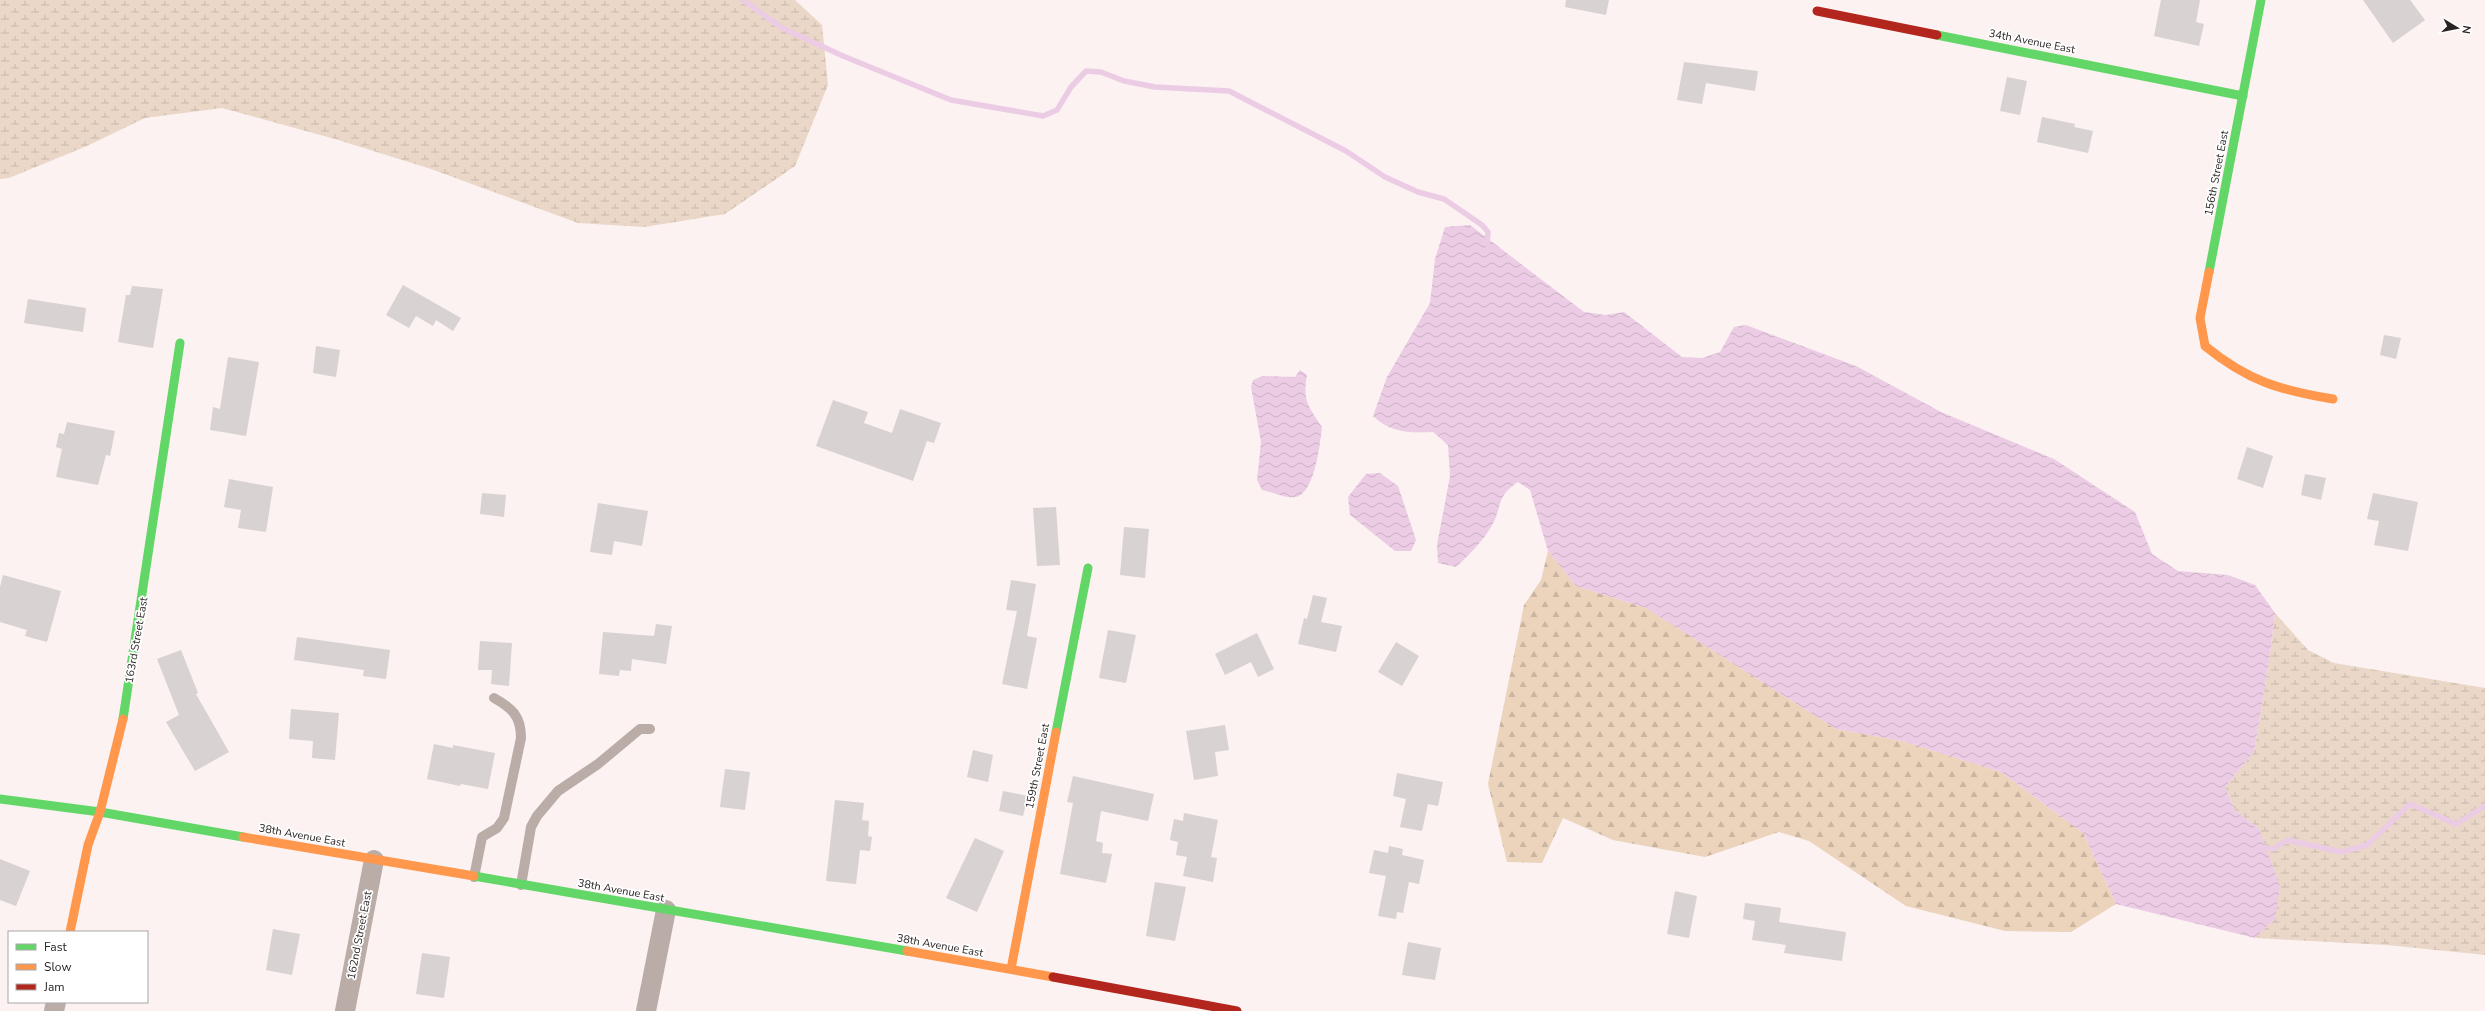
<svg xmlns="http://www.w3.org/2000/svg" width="2485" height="1011" font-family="'Nunito Sans',sans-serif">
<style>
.forest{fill:url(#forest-firs)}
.wetland{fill:url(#wetland-marsh)}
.water{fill:url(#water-waves)}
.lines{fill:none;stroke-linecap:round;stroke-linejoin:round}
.stream{stroke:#eccce5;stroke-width:5.5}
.building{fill:#d8d2d2}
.lane{stroke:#baada8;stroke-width:10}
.street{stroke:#baada8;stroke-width:20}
.fast{stroke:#63d668;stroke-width:9}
.slow{stroke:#ff974d;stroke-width:9}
.jam{stroke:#b3261e;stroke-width:9}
.labels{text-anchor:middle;stroke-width:3.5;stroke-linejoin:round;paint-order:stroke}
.street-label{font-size:11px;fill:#292323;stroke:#fff}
</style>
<defs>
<pattern id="forest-firs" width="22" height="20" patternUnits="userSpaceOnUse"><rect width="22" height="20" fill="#ecd3bc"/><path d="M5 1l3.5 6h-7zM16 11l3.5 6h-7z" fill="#cab5a1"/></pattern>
<pattern id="wetland-marsh" width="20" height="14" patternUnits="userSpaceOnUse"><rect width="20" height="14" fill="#ead7c7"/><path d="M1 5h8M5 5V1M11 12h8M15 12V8" fill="none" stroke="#c9b8ab"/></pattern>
<pattern id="water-waves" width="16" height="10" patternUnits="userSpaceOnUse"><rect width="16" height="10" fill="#eccce5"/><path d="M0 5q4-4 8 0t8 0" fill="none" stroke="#caafc4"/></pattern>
</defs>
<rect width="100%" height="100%" fill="#fbf2f1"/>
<path class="forest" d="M1548 551 1576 586 1646 608 1836 729 1902 741 2001 772 2083 833 2116 904 2071 932 2005 931 1906 906 1809 841 1779 832 1705 857 1613 840 1563 818 1542 863 1507 862 1488 784 1524 605 1541 580Z"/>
<g class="wetland">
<path d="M0 0H795L822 25 828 85 795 166 725 214 644 227 578 223 431 169 335 139 222 108 145 118 87 146 9 178 0 179Z"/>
<path d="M2275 613 2308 650 2334 663 2485 688V955L2387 945 2255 938 2275 919 2259 829 2235 810 2225 787 2254 752 2269 662Z"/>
</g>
<g class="water">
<path d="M1470 225 1584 312 1606 315 1624 312 1682 357 1702 358 1720 352 1734 327 1746 325 1856 366 1941 412 2054 459 2135 512 2152 554 2178 571 2228 575 2255 585 2275 613 2269 662 2254 752 2225 787 2235 810 2259 829 2280 886 2275 919 2255 938 2116 904 2083 833 2001 772 1902 741 1836 729 1646 608 1576 586 1548 551 1530 490 1518 482C1495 497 1503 507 1491 527 1482 542 1469 555 1456 567L1438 563 1437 545 1450 476 1448 445 1433 432C1409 433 1391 433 1373 416L1387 377 1430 303 1435 259 1445 227Z"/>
<path d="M1300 370 1307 375C1302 401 1309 407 1322 427 1320 443 1315 493 1296 497 1285 499 1273 492 1262 490L1257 480 1261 442 1251 387 1253 380 1263 376 1295 377Z"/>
<path d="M1380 473 1398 486 1416 540 1411 551H1395L1350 515 1348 497 1366 474Z"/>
</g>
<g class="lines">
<g class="stream">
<path d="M743 0 782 28 843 56 951 100 1043 116 1057 110 1071 87 1086 71 1101 72 1124 81 1155 87 1229 91 1346 151 1385 177 1418 192 1444 199 1482 225 1488 232 1487 244"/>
<path d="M2259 847 2273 849 2287 840 2342 852 2367 845 2410 804 2456 824 2485 806"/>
</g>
</g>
<g class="building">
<path d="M1566 0H1609L1606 15 1565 7Z"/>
<path d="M2161 0H2200L2196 22 2204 24 2199 46 2154 36Z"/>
<path d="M2363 0H2410L2425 20 2393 43Z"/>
<path d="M1684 62 1758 71 1755 91 1706 83 1702 104 1677 100Z"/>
<path d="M2007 77 2027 81 2020 115 2000 111Z"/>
<path d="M2042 117 2075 124 2074 127 2093 131 2088 153 2037 142Z"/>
<path d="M403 285 461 318 453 331 436 320 433 326 416 316 409 328 386 315Z"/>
<path d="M132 286 163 289 153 348 118 342 126 295H130Z"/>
<path d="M28 299 86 308 83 332 24 323Z"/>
<path d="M2384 335 2401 338 2396 359 2380 355Z"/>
<path d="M316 346 340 350 336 377 313 373Z"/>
<path d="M228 357 259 362 246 436 210 430 213 407 220 409Z"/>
<path d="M833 400 868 412 864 423 892 433 900 409 941 423 934 443 927 441 913 481 816 446Z"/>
<path d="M67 422 115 431 110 456 106 455 98 485 56 477 62 449 56 447 59 433 64 434Z"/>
<path d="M2247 447 2273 456 2263 488 2237 479Z"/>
<path d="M2305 474 2326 478 2321 500 2301 495Z"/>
<path d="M229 479 273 487 266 532 238 528 241 510 224 507Z"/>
<path d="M482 493 506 495 504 517 480 514Z"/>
<path d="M2373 493 2418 502 2408 551 2374 545 2379 521 2367 519Z"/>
<path d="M598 503 648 511 642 546 614 541 612 555 590 552Z"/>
<path d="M1056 507 1060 565 1037 566 1033 508Z"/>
<path d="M1124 527 1149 529 1145 578 1120 575Z"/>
<path d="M3 575 61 591 47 642 25 636 27 630 0 622V587Z"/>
<path d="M1011 580 1036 584 1027 636 1037 638 1027 689 1002 684 1017 611 1006 610Z"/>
<path d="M1313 595 1327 598 1321 622 1342 626 1336 652 1298 644 1304 618 1307 619Z"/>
<path d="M656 624 672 626 666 664 632 659 631 671 620 670 619 676 599 674 603 632 654 636Z"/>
<path d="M1108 630 1136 635 1126 683 1099 678Z"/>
<path d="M1257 633 1274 669 1258 677 1251 662 1225 675 1215 654Z"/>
<path d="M297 637 390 650 386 679 363 676 364 670 294 660Z"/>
<path d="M480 641 512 643 509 686 491 684 492 670H478Z"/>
<path d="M1396 642 1419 656 1402 686 1378 672Z"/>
<path d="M181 650 198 693 196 694 229 752 195 771 166 722 179 715 157 659Z"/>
<path d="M291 709 339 713 335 760 312 758 313 741 289 739Z"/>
<path d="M1225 725 1229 750 1215 752 1218 776 1194 780 1186 731Z"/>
<path d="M434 744 453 748V745L495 753 488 789 461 784 460 786 427 779Z"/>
<path d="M973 750 993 755 988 782 967 777Z"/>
<path d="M725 769 750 772 745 810 720 807Z"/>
<path d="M1397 773 1443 782 1438 806 1428 804 1422 831 1400 827 1406 799 1393 796Z"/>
<path d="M1073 776 1154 794 1148 821 1101 811 1096 841 1103 843 1102 853 1112 854 1106 883 1060 874 1073 803 1067 802Z"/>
<path d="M1003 791 1028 796 1023 816 999 811Z"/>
<path d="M835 800 864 803 862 820 869 821 868 836 872 837 870 851 860 850 856 884 826 881Z"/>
<path d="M1184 813 1218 820 1211 857 1217 858 1213 882 1183 876 1187 857 1176 855 1178 842 1170 840 1174 819 1183 821Z"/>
<path d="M975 838 1004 851 977 912 946 898Z"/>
<path d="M1389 846 1403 849 1402 855 1424 860 1419 884 1409 882 1403 913 1397 912 1396 919 1378 916 1386 876 1369 873 1374 850 1388 853Z"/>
<path d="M0 859 30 871 16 906 0 900Z"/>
<path d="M1155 882 1186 887 1175 941 1146 936Z"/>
<path d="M1675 891 1697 896 1689 938 1667 934Z"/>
<path d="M1745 903 1781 908 1779 922 1846 932 1842 961 1784 953 1786 945 1752 940 1755 921 1743 919Z"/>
<path d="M273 929 300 934 292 975 266 970Z"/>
<path d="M1408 942 1441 948 1435 980 1402 975Z"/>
<path d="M422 953 450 957 444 998 416 994Z"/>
</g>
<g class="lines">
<g class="lane">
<path d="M474 877 482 837 497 828 504 818 521 738C521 716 512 708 494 698"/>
<path d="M521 885 531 827 537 816 558 791 598 764 640 729H650"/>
</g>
<g class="street">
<path d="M54 1011 56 1002"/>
<path d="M345 1011 374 860"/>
<path d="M646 1011 666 910"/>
</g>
<g class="fast">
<path d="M1937 35 2243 96"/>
<path d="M2209 272 2261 0"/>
<path d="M123 719 180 343"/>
<path d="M1056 732 1088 568"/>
<path d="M0 799 100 812 243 837"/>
<path d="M474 876 907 951"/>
</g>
<g class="slow">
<path d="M2209 272 2200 318 2205 346C2248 381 2279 390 2333 399"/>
<path d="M243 837 474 876"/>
<path d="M70 932 88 845 100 812 123 719"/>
<path d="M907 951 1053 977"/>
<path d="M1011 969 1056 732"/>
</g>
<g class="jam">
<path d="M1817 11 1937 35"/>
<path d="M1053 977 1237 1011"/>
</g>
</g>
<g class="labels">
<g class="street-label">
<text transform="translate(2032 41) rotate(11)" y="4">34th Avenue East</text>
<text transform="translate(2216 173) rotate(-79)" y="4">156th Street East</text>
<text transform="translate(136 640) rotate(-80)" y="4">163rd Street East</text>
<text transform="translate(1037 766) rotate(-79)" y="4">159th Street East</text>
<text transform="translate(302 835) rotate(10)" y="4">38th Avenue East</text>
<text transform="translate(621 890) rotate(10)" y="4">38th Avenue East</text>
<text transform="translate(359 935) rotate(-79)" y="4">162nd Street East</text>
<text transform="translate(940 945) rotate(10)" y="4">38th Avenue East</text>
</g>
</g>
<rect x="8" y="931" width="140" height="72" fill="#ffffff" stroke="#a9a7a7"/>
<rect x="16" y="944" width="20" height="6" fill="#63d668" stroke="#a9a7a7"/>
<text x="44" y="951" font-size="12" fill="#292323">Fast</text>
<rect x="16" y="964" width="20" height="6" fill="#ff974d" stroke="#a9a7a7"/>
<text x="44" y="971" font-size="12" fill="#292323">Slow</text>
<rect x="16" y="984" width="20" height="6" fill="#b3261e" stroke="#a9a7a7"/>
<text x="44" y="991" font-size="12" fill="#292323">Jam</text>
<g transform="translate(2457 28) rotate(100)" stroke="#ffffff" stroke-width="3" paint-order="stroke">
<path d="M0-3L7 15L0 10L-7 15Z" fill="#292323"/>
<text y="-6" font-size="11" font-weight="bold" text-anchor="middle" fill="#292323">N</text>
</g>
</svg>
